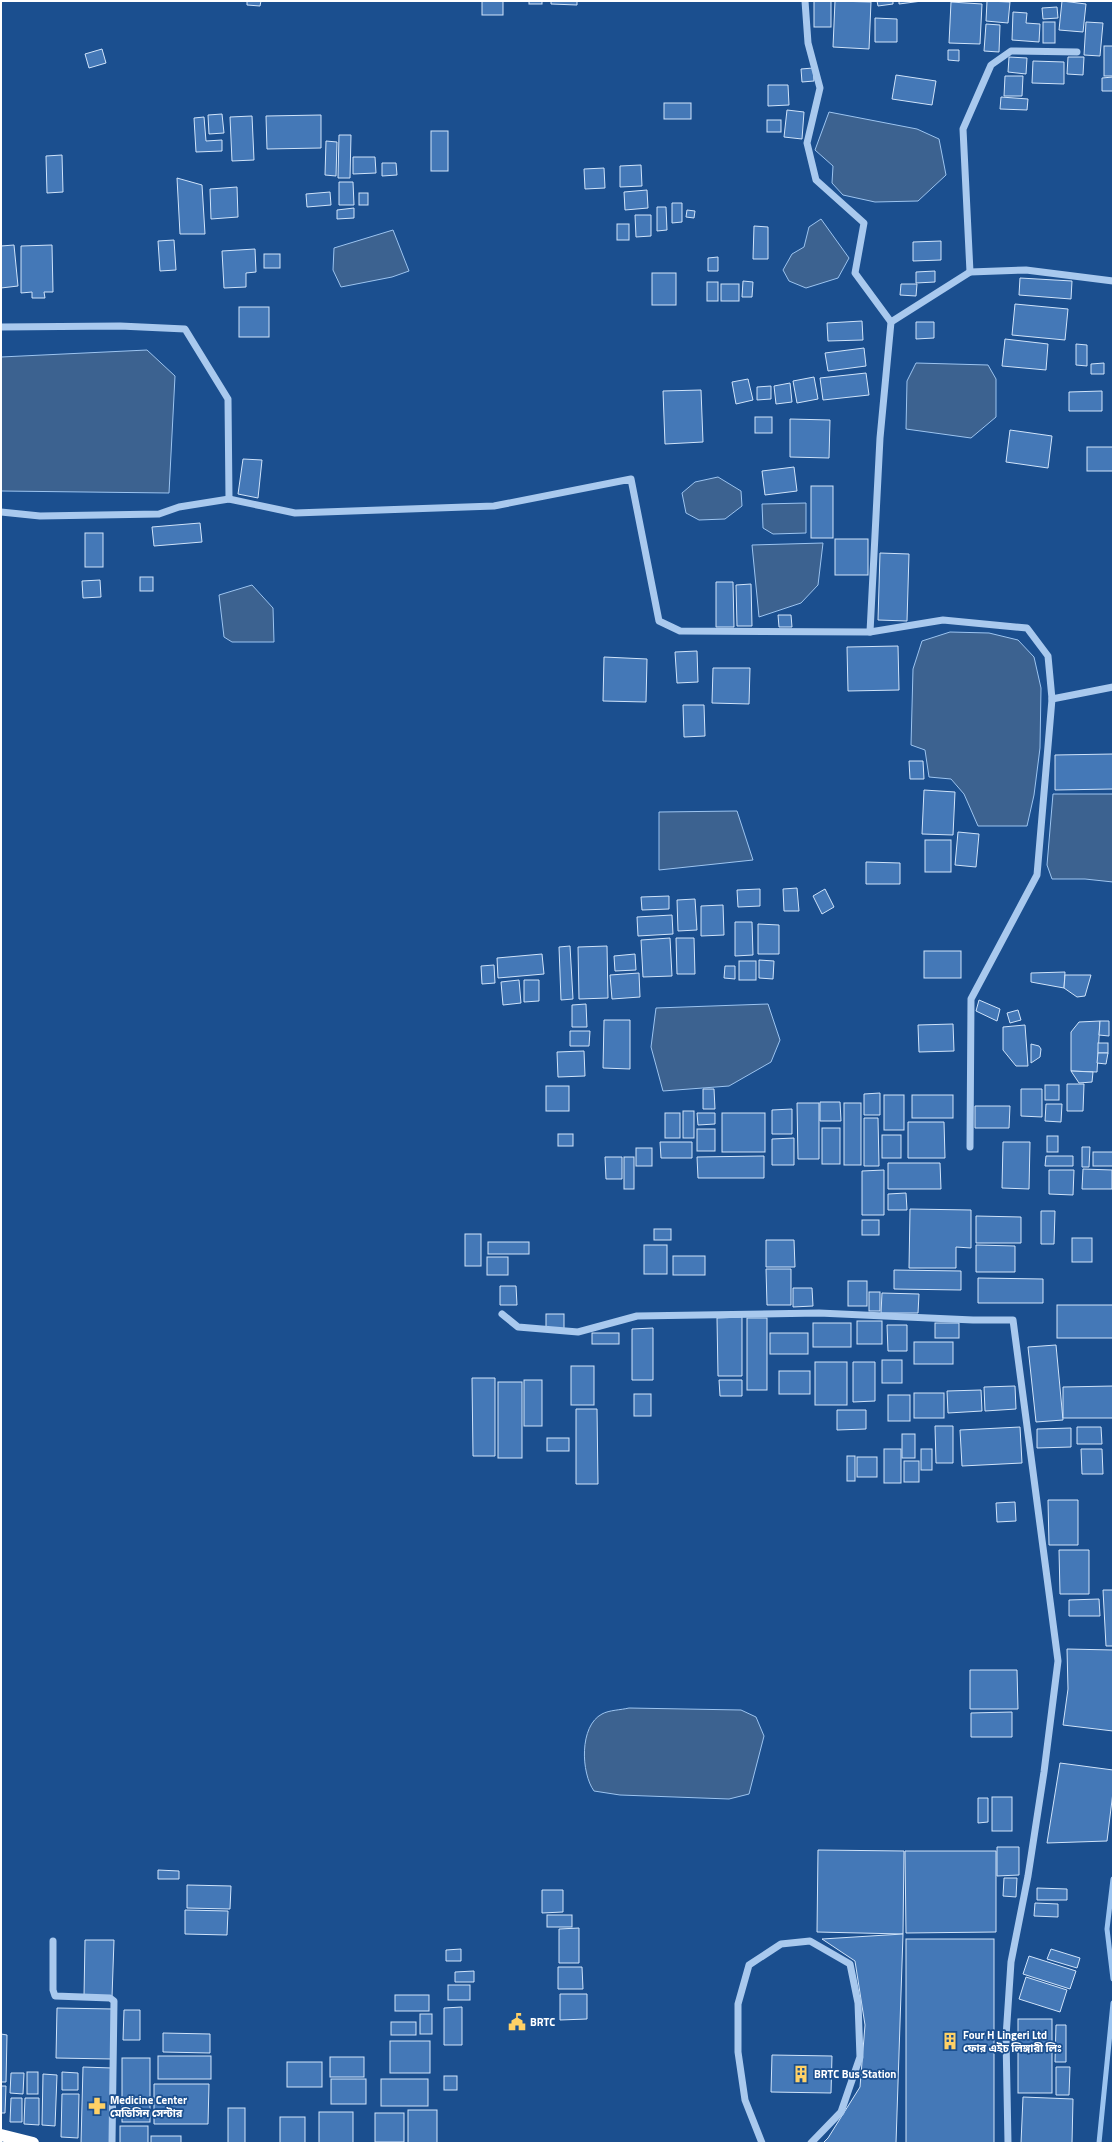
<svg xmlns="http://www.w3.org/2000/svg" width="1114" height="2144" font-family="'Titillium Web','Noto Sans Bengali',sans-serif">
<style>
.water{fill:#3c6290;stroke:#9cc4f0}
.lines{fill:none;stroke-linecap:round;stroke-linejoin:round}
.stream{stroke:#9cc4f0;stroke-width:5}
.building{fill:#4478b7;stroke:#cfe3fa}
.minor{stroke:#a9c9ee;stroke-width:7}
.highway{stroke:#fff;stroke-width:12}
.labels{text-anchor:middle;stroke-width:3.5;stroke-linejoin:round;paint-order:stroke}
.poi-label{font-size:11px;font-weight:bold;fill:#fff;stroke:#1b4f8f;text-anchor:start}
</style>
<rect width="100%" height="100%" fill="#1b4f8f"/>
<g class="water">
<path d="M829 112 917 129 939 139 946 175 918 201 875 202 843 195 832 183 833 166 815 150Z"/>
<path d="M821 219 849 258 838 278 806 288 789 281 783 270 792 254 804 247 809 227Z"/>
<path d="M393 230 409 271 392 277 341 287 333 270 334 248Z"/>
<path d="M147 350 175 376 169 493 1 491V357Z"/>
<path d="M916 363 988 365 996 379V417L971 438 906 429 907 381Z"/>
<path d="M718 477 741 491 742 506 725 519 699 520 686 513 682 493 695 482Z"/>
<path d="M806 503V533L773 534 763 528 762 504Z"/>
<path d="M823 543 818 585 801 603 759 617 752 545Z"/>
<path d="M252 585 273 608 274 642H232L224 637 219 595Z"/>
<path d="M950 632 989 633 1018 640 1034 657 1041 688 1040 748 1034 795 1027 826H978L964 794 951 779 929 777 925 750 911 745 913 669 922 641Z"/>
<path d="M1053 794H1113V882L1085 879H1052L1047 865Z"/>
<path d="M737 811 753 860 659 870V812Z"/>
<path d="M768 1004 780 1040 771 1062 729 1086 663 1091 651 1047 656 1008Z"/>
<path d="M629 1708 741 1710 756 1717 764 1736 749 1794 729 1799 620 1795 594 1791C581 1773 579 1726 602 1714 609 1710 621 1710 629 1708Z"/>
</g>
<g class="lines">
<g class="stream">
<path d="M1113 1879 1107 1929 1113 1979"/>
<path d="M1099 2143 1113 2003"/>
</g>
</g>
<g class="building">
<path d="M247 1H261L260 6 247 5Z"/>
<rect x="482" y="1" width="21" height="14"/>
<rect x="529" y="1" width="13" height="3"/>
<path d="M551 1H577V5L551 4Z"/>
<rect x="814" y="1" width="17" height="26"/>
<path d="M835 1 871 2 869 49 833 47Z"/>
<path d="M877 1H893V4L878 6Z"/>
<path d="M899 1H922L899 4Z"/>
<path d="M987 1 1010 2 1008 23 986 21Z"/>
<path d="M1062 1 1086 4 1083 32 1059 30Z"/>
<path d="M951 2 982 4 980 44 949 43Z"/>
<path d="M1057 7 1058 18 1043 19 1042 8Z"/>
<path d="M1013 12 1027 13 1026 23 1040 24 1039 42 1012 40Z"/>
<path d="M875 18 897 19V42H875Z"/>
<rect x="1043" y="22" width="12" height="21"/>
<path d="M1086 22 1103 23 1100 56 1084 55Z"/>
<path d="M986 24 1000 25 999 52 984 51Z"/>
<rect x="1104" y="46" width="9" height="30"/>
<path d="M102 49 106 63 89 68 85 54Z"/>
<path d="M948 50H959V61L948 60Z"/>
<path d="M1009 57 1027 58 1026 74 1008 72Z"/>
<path d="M1068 57H1084L1083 75 1067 74Z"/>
<path d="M1033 61 1064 62V84L1032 83Z"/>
<path d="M813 68 814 81 802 82 801 69Z"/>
<path d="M896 75 936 81 932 105 892 99Z"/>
<path d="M1005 76H1023L1022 96H1004Z"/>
<path d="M1113 77V91H1102V78Z"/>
<path d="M768 85H788L789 105 768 106Z"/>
<path d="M1001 97 1028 99 1027 110 1000 109Z"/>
<rect x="664" y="103" width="27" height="16"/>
<path d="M787 110 804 112 802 139 784 137Z"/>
<path d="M222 114 224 133 209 134 208 115Z"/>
<path d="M321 115V148L267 149 266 116Z"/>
<path d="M252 116 254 160 232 161 230 117Z"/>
<path d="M204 117 206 141 222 140V151L196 152 194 118Z"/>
<rect x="767" y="120" width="14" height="12"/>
<rect x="431" y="131" width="17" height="40"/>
<path d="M339 135H351L350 178H338Z"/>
<path d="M326 141 337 142 336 176 325 175Z"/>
<path d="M62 155 63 192 47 193 46 156Z"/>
<path d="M353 157H375L376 173 353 174Z"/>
<path d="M382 163H396L397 175 382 176Z"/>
<path d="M641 165 642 186 620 187V166Z"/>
<path d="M604 168 605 188 585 189 584 169Z"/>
<path d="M177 178 202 185 205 234H180Z"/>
<path d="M339 182H353L354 205H339Z"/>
<path d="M237 187 238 217 211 219 210 189Z"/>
<path d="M647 190 648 208 625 210 624 192Z"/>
<path d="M330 192 331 205 307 207 306 194Z"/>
<rect x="359" y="193" width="9" height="12"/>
<path d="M672 203H682V222L672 223Z"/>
<path d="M657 207H666L667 230 657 231Z"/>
<path d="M354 208V218L337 219V210Z"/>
<path d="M687 210 695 211 694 218 686 217Z"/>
<path d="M635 215H651V236L636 237Z"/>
<rect x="617" y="224" width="12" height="16"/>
<path d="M754 226 768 227V259H753Z"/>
<path d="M174 240 176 270 160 271 158 241Z"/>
<path d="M941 241V260L913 261V242Z"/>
<path d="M14 245 18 286 1 288V246Z"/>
<path d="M52 245 53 292H44L45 298H32V292L21 293V246Z"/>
<path d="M255 249 256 272 246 273V287L224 288 222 251Z"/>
<rect x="264" y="254" width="16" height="14"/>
<path d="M718 257V271H708V258Z"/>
<path d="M935 271V282L916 283V272Z"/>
<rect x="652" y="273" width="24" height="32"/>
<path d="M1020 278 1072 281 1071 299 1019 295Z"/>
<path d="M743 281 753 282 752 297H742Z"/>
<rect x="707" y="282" width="11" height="19"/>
<rect x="721" y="284" width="18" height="17"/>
<path d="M901 284H917L916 296 900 295Z"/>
<path d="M1015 304 1068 309 1065 340 1012 335Z"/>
<rect x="239" y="307" width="30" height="30"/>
<path d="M862 321 863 340 828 341 827 323Z"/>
<path d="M916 322H934V338L916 339Z"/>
<path d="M1005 339 1048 344 1046 370 1002 366Z"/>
<path d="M1076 344 1087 345V366L1076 365Z"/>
<path d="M864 348 866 366 828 371 825 353Z"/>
<path d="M1104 363V374H1091V364Z"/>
<path d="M866 373 869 395 823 400 820 378Z"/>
<path d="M814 377 818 399 797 403 793 381Z"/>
<path d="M748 379 753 400 736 404 732 382Z"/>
<path d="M790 383 792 402 776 404 774 386Z"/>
<path d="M771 386V399L757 400V387Z"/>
<path d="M701 390 703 442 665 444 663 391Z"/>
<path d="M1102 391V411H1069V392Z"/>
<rect x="755" y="417" width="17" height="16"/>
<path d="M790 419 830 420 829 458 790 457Z"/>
<path d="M1010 430 1052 436 1048 468 1006 462Z"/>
<rect x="1087" y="447" width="26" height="24"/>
<path d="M243 459 262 460 258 498 238 494Z"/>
<path d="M794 467 797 491 765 495 762 471Z"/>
<rect x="811" y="486" width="22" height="52"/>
<path d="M200 523 202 542 154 546 152 527Z"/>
<rect x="85" y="533" width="18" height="34"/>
<rect x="835" y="539" width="33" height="36"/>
<path d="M880 553 909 554 907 621 878 620Z"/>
<rect x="140" y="577" width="13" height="14"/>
<path d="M100 580 101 597 83 598 82 581Z"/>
<path d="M716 582H733L734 627H716Z"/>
<path d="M751 584 752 626H737L736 585Z"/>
<path d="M778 615H791L792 627H779Z"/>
<path d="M898 646 899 690 848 691 847 647Z"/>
<path d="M697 651 698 682 677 683 675 652Z"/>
<path d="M604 657 647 659 646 702 603 701Z"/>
<path d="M713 668H750L749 704 712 703Z"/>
<path d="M683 705H704L705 736 684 737Z"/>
<path d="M1113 754V789L1055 790V755Z"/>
<path d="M909 761H923L924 779H910Z"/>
<path d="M924 790 955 792 953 835 922 834Z"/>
<path d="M958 832 979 834 976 867 955 865Z"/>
<rect x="925" y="840" width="26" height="32"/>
<path d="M866 862 900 863V884H866Z"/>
<path d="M797 888 799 911H784L783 889Z"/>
<path d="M760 889V906L738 907 737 890Z"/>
<path d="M825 889 834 907 822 914 813 896Z"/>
<path d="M669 896V909L642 910 641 897Z"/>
<path d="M695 899 697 930 678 931 677 900Z"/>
<path d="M723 905 724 935 701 936V906Z"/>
<path d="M672 915 673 934 638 936 637 917Z"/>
<path d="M735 922H752L753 955 735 956Z"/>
<path d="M758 924 779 925V954H758Z"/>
<path d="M670 938 672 976 643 977 641 940Z"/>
<path d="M676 938H694L695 974H677Z"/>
<path d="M570 946 573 999 561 1000 559 947Z"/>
<path d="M607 946 608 998 579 999 578 947Z"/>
<rect x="924" y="951" width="37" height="27"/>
<path d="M542 954 544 974 498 978 497 958Z"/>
<path d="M635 954 636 970 615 971 614 956Z"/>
<path d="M759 960 774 961 773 979 759 978Z"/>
<rect x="739" y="961" width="17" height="19"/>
<path d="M494 965 495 983 482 984 481 966Z"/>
<path d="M725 966H735V979L724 978Z"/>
<path d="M1065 972 1064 988 1031 982V973Z"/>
<path d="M639 973 640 997 612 999 610 975Z"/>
<path d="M1065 975H1091L1085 996 1077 997 1064 988Z"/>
<path d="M519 980 521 1003 503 1005 501 982Z"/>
<path d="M524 980H539V1001L524 1002Z"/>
<path d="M979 1000 1000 1009 997 1021 976 1011Z"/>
<path d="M586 1004 587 1027H572V1005Z"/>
<path d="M1018 1010 1021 1020 1010 1023 1007 1013Z"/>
<path d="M604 1020H630V1069L603 1068Z"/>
<path d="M1100 1021 1097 1072 1071 1071V1032L1079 1022Z"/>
<path d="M1100 1021H1109V1036L1099 1035Z"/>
<path d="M953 1024 954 1051 919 1052 918 1025Z"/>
<path d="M1025 1025 1028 1066H1016L1003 1050V1027Z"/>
<path d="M570 1031H590L589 1046H570Z"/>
<rect x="1098" y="1043" width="10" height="10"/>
<path d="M1031 1044 1039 1046 1041 1049 1040 1057 1031 1063Z"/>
<path d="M584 1051 585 1076 558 1077 557 1052Z"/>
<path d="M1098 1053H1108L1106 1064 1097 1063Z"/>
<path d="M1071 1071 1093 1072 1092 1082 1079 1083Z"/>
<path d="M1067 1084H1084L1083 1111H1067Z"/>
<rect x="1045" y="1085" width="14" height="15"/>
<rect x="546" y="1086" width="23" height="25"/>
<path d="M703 1089H714L715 1109H703Z"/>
<path d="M1021 1089H1042V1117L1021 1116Z"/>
<path d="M880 1093V1115H864V1094Z"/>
<rect x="884" y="1095" width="20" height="35"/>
<rect x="912" y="1095" width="41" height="23"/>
<path d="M820 1102H840L841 1121H820Z"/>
<path d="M797 1103H819V1159H798Z"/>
<rect x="844" y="1103" width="17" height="62"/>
<path d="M1046 1104H1062L1061 1122 1045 1121Z"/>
<path d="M975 1106H1010L1009 1128H975Z"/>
<path d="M792 1109V1134H772V1110Z"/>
<rect x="683" y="1111" width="11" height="27"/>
<rect x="665" y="1113" width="15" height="25"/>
<path d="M697 1113H715V1124L698 1125Z"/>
<rect x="722" y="1113" width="43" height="39"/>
<path d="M864 1118H878L879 1166H864Z"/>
<path d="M908 1122H944L945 1158H908Z"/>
<rect x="822" y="1128" width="18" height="36"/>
<rect x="697" y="1129" width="18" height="22"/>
<rect x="558" y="1134" width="15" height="12"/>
<rect x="882" y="1135" width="19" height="23"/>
<rect x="1047" y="1136" width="11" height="16"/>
<path d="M794 1138V1165H772V1139Z"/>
<path d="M660 1142H692V1158H661Z"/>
<path d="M1003 1142H1030L1029 1189 1002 1188Z"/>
<path d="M1082 1147H1090L1089 1167H1082Z"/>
<rect x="636" y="1148" width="16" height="18"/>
<rect x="1093" y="1152" width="20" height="14"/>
<path d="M764 1156V1178H698L697 1157Z"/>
<path d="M1046 1156H1073V1166H1045Z"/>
<path d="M605 1157H622V1179H606Z"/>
<rect x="624" y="1157" width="10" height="32"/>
<path d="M888 1163H940L941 1189H888Z"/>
<path d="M1083 1169 1112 1170V1189H1082Z"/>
<path d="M884 1170V1215H862V1171Z"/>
<path d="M1049 1170H1074L1073 1195 1049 1194Z"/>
<path d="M906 1193 907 1210H888V1194Z"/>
<path d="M910 1209 971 1210V1248L956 1247V1268H909Z"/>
<path d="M1041 1211H1055L1054 1244H1041Z"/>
<path d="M976 1216 1021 1217V1243H976Z"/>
<rect x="862" y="1220" width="17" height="15"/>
<rect x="654" y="1229" width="17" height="11"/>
<rect x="465" y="1234" width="16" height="32"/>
<rect x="1072" y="1238" width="20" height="24"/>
<path d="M766 1240H794L795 1267H766Z"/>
<rect x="488" y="1242" width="41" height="12"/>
<rect x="644" y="1245" width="23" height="29"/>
<path d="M976 1245 1015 1246V1272H976Z"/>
<rect x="673" y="1256" width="32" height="19"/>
<rect x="487" y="1257" width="21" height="18"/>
<path d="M766 1269H791V1305H767Z"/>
<path d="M894 1270 961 1271V1290L894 1289Z"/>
<path d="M978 1278 1043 1279V1303H978Z"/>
<rect x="848" y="1281" width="19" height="25"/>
<path d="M500 1286H516L517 1305H500Z"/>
<path d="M793 1288H812L813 1306 793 1307Z"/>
<rect x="869" y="1292" width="11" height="19"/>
<path d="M882 1293 919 1294 918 1313H881Z"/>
<rect x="1057" y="1305" width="56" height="33"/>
<rect x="546" y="1314" width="18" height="15"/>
<path d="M742 1317V1376H718L717 1318Z"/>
<rect x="747" y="1318" width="20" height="72"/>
<rect x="857" y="1321" width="25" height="23"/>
<rect x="813" y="1323" width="38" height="24"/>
<rect x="935" y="1323" width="24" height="15"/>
<path d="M887 1325H907V1351H888Z"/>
<path d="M653 1328V1380H632V1329Z"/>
<rect x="592" y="1333" width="27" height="11"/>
<rect x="770" y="1333" width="38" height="21"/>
<rect x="914" y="1342" width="39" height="22"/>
<path d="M1056 1345 1063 1420 1036 1422 1028 1347Z"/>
<rect x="882" y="1360" width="20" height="23"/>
<rect x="815" y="1362" width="32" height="43"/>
<path d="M853 1362H875V1401L853 1402Z"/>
<rect x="571" y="1366" width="23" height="39"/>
<rect x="779" y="1371" width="31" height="23"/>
<path d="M472 1378H495V1456H473Z"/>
<rect x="524" y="1380" width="18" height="46"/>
<path d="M719 1380H742V1396H720Z"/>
<rect x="498" y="1382" width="24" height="76"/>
<path d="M1015 1386 1016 1409 985 1411 984 1387Z"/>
<path d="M1113 1386V1418H1063V1387Z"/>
<path d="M981 1390 982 1411 948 1413 947 1391Z"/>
<rect x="914" y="1393" width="30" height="25"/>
<rect x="634" y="1394" width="17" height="22"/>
<rect x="888" y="1395" width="22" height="26"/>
<path d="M576 1409H597L598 1484H576Z"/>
<path d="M837 1410H866V1429L837 1430Z"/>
<path d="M935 1426H953V1463H936Z"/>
<path d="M1020 1427 1022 1463 962 1466 960 1430Z"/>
<path d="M1077 1427H1101L1102 1444H1077Z"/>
<path d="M1071 1428V1447L1037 1448V1429Z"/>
<rect x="902" y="1434" width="13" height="24"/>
<rect x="547" y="1438" width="22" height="13"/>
<rect x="884" y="1449" width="17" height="34"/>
<rect x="921" y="1449" width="11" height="21"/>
<path d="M1081 1449H1102L1103 1474H1082Z"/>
<rect x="847" y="1456" width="8" height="25"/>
<rect x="857" y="1457" width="20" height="20"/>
<rect x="904" y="1461" width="15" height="21"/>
<path d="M1048 1500H1078V1545H1049Z"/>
<path d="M1015 1502 1016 1521 997 1522 996 1503Z"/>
<path d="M1059 1550H1089V1594H1060Z"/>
<path d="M1103 1590H1113V1646H1106Z"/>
<path d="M1099 1599 1100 1616H1069V1600Z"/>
<path d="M1067 1649 1113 1650V1731L1063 1725 1068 1689Z"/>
<path d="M970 1670H1017L1018 1709H970Z"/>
<path d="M1012 1712V1737H971V1713Z"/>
<path d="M1060 1763 1113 1770V1792L1107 1841 1047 1843Z"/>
<rect x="992" y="1797" width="20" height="34"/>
<path d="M978 1798H988V1822L978 1823Z"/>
<path d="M997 1847H1019V1875L997 1876Z"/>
<path d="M818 1850 904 1851 903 1934 817 1932Z"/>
<path d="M905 1851H996V1932L906 1933Z"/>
<path d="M158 1870 179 1871V1879H158Z"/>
<path d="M1004 1878H1017L1016 1897 1003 1896Z"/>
<path d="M187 1885 231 1886 230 1909 187 1908Z"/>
<path d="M1037 1888 1067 1889V1900H1037Z"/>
<path d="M542 1890H563V1912L542 1913Z"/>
<path d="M1035 1903 1058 1904V1917L1034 1916Z"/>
<path d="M185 1910 228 1911 227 1935 185 1934Z"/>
<rect x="547" y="1915" width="25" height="12"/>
<path d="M579 1928V1963H559V1929Z"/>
<path d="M903 1934 896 2143H823L828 2138 860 2087 865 2025 855 1961 822 1939Z"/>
<rect x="906" y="1939" width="88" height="204"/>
<path d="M85 1940H114L112 1997 84 1996Z"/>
<path d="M461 1949V1961H446V1950Z"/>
<path d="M1051 1949 1080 1958 1077 1968 1047 1959Z"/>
<path d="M1029 1956 1076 1971 1070 1989 1023 1974Z"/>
<path d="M558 1967H582L583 1989H558Z"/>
<path d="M474 1971V1982H455V1972Z"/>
<path d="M1026 1977 1067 1990 1060 2012 1019 1999Z"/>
<rect x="448" y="1985" width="22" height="15"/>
<path d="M560 1994H587V2019L560 2020Z"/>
<rect x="395" y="1995" width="34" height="16"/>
<path d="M462 2007V2045H444V2008Z"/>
<path d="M57 2008 113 2009 112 2059 56 2058Z"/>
<path d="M124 2010H140V2040H123Z"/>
<rect x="420" y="2014" width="12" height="20"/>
<rect x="1018" y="2019" width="34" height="74"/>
<rect x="391" y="2022" width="25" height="13"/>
<path d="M1056 2025H1066V2062H1055Z"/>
<path d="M163 2033 210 2034V2053L163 2052Z"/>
<path d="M1 2034 7 2035 6 2082H1Z"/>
<rect x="390" y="2041" width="40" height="32"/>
<path d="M772 2055 832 2056 831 2093 771 2092Z"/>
<rect x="158" y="2056" width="53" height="23"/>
<rect x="330" y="2057" width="34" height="20"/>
<rect x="122" y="2058" width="28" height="64"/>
<rect x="287" y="2062" width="35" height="25"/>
<path d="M83 2067 112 2068 110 2143H81Z"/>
<path d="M1056 2067H1070L1069 2095H1056Z"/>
<rect x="27" y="2072" width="11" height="22"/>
<path d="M62 2072 78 2073V2090H62Z"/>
<path d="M11 2073H24L23 2094 10 2093Z"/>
<path d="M43 2074 57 2075 55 2126 42 2125Z"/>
<rect x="444" y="2076" width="13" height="14"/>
<rect x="331" y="2079" width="35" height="25"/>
<rect x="381" y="2079" width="47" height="27"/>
<path d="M154 2084H209L208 2124H154Z"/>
<path d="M1 2086H6L5 2113H1Z"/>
<path d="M62 2094H79L78 2138 61 2137Z"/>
<path d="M1023 2097 1073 2099 1072 2143H1021Z"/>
<path d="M11 2098H22V2122H10Z"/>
<path d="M25 2098H39V2125L24 2124Z"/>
<rect x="228" y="2108" width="17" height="35"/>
<rect x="408" y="2110" width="29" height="33"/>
<rect x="319" y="2112" width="34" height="31"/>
<rect x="375" y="2113" width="29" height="29"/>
<rect x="280" y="2117" width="25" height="26"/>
<rect x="120" y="2126" width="28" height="17"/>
<rect x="151" y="2136" width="30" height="7"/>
</g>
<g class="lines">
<g class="minor">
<path d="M805 1 808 43 820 88 807 143 816 180 864 223 855 273 891 322 880 438 870 632"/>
<path d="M970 272 963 129 991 65 1011 51 1077 52"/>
<path d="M891 322 970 272 1026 270 1113 281"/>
<path d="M1 327 120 326 185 329 228 399 229 499"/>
<path d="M1 512 40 516 159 514 179 507 229 499 295 513 494 506 631 479 659 621 680 631 870 632 943 620 1027 628 1048 656 1052 699 1037 875 971 999 970 1147"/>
<path d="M1052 699 1113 687"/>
<path d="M502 1314 518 1327 578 1332 637 1316 819 1313 973 1320H1013L1058 1661 1044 1772 1028 1876 1011 1962 1006 2037 1008 2143"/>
<path d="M53 1941V1990L55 1996 110 1998 114 2001 112 2143"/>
<path d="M762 2143 745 2100 738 2052V2004L749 1965 781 1944 810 1941 850 1964 858 2003 860 2057 841 2112 811 2143"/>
</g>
<path class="highway" d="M1 2135 33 2143"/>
</g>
<defs>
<g id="civic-bare" transform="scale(1.38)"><path d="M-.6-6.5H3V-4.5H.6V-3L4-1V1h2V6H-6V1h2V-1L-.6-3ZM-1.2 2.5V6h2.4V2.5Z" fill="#ffd166" stroke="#1b4f8f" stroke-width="2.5" paint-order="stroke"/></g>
<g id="building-bare" transform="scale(1.38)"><path d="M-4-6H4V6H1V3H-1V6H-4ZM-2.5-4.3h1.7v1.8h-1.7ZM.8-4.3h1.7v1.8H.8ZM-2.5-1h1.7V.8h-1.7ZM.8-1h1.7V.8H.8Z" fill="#ffd166" stroke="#1b4f8f" stroke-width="2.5" paint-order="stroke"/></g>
<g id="pharmacy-bare" transform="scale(1.38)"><path d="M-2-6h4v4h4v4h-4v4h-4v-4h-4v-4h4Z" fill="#ffd166" stroke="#1b4f8f" stroke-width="2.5" paint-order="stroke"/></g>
</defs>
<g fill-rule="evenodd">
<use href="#civic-bare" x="517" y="2022"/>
<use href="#building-bare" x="950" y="2041"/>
<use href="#building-bare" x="801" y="2074"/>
<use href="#pharmacy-bare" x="97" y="2106"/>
</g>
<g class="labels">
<g class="poi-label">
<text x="530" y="2026">BRTC</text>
<text x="963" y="2039">Four H Lingeri Ltd<tspan x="963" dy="13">ফোর এইচ লিঙ্গারী লিঃ</tspan></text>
<text x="814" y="2078">BRTC Bus Station</text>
<text x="110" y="2104">Medicine Center<tspan x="110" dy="13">মেডিসিন সেন্টার</tspan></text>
</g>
</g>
<rect width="1114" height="2144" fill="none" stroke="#ffffff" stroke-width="4"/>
</svg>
